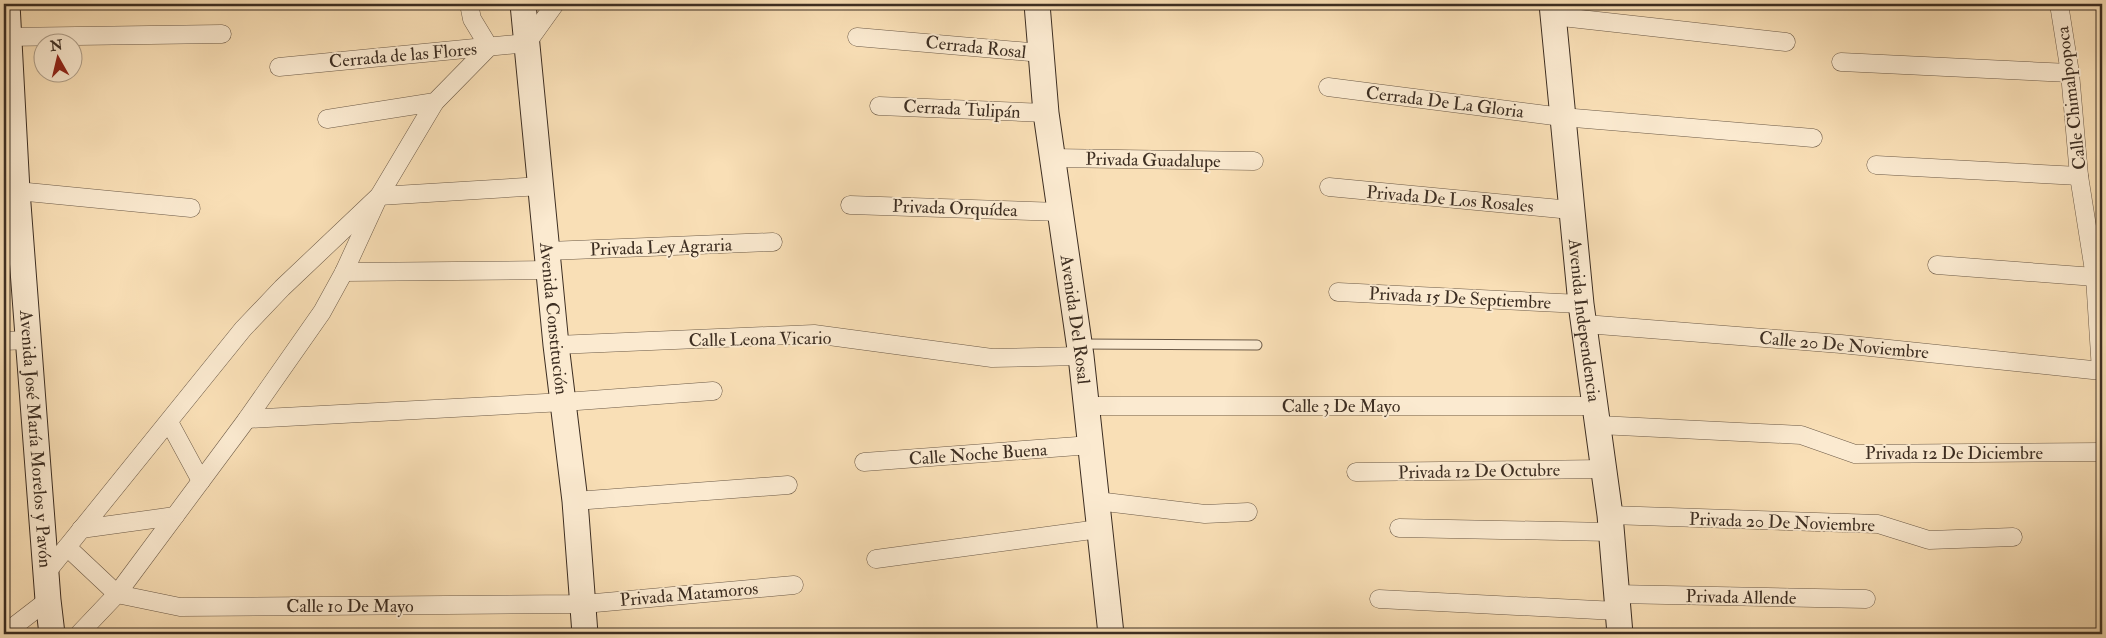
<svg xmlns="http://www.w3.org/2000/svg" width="2106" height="638" font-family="'IM FELL Double Pica',serif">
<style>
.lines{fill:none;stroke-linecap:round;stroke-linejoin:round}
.service-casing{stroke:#6c5a47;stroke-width:11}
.minor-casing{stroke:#6c5a47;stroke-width:19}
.secondary-casing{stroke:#3d2e22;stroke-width:27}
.service{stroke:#fbead0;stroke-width:9}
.minor{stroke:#fbead0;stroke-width:18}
.secondary{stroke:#fbead0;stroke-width:25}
.labels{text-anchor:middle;stroke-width:4;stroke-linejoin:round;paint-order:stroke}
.street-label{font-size:18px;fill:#3d2e22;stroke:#fbead0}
</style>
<rect width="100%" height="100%" fill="#f9dfb6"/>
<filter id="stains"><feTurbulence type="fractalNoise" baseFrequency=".004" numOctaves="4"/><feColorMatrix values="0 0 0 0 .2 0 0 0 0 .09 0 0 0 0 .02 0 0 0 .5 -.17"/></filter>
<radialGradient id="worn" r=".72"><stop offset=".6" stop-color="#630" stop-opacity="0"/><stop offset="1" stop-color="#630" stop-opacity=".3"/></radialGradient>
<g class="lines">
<g class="service-casing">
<path id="service" d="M1080 344 1257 345"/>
</g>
<g class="minor-casing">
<g id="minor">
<path d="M2059 4 2070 73 2079 176 2095 277 2101 371"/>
<path d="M1553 16 1786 42"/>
<path d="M4 37 222 34"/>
<path d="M857 37 1041 53"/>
<path d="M1841 62 2070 73"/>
<path d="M279 67 527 43 555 4"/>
<path d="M1328 87 1562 117 1813 138"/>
<path d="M879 106 1046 113"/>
<path d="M327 119 435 102 489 47 472 19 469 4"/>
<path d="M1052 158 1254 161"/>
<path d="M1876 165 2079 176"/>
<path d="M1329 187 1571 210"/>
<path d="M17 191 191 208"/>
<path d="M850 205 1061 212"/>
<path d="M548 251 773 242"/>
<path d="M1937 265 2095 277"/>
<path d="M344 272 550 270"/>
<path d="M1338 292 1581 304"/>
<path d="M1585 324 1841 344 2102 371"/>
<path d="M4 341 29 340"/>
<path d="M556 345 814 334 992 358 1081 356"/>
<path d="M1087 406H1596"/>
<path d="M247 419 564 402 713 391"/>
<path d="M169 422 201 481"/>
<path d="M1599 425 1801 435 1855 454 2102 452"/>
<path d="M864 462 1091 445"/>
<path d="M1356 472 1603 469"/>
<path d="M575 501 788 485"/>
<path d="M1097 501 1205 514 1248 512"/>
<path d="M1610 515 1878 524 1929 540 2013 537"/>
<path d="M1399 528 1611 532"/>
<path d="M81 529 175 516"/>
<path d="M67 547 117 594 180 607 584 604 794 585"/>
<path d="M876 559 1099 529"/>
<path d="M46 573 243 329 282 288 379 196 542 186"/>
<path d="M1615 594 1866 599"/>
<path d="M1379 599 1617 611"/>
<path d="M4 634 48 600"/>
<path d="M79 634 117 594 247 419 322 312 344 272 379 196 435 102"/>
</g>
</g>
<g class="secondary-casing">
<g id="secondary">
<path id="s1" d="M7 4 17 191 48 600 52 634"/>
<path id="s2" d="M523 4 556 345 575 501 585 634"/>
<path id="s3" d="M1037 4 1046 113 1081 356 1111 634"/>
<path id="s4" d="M1552 4 1581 304 1610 515 1620 634"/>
</g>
</g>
<use href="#service" class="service"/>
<use href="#minor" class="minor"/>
<use href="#secondary" class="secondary"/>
</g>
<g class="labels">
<g class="street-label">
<text transform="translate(976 47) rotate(6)" y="6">Cerrada Rosal</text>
<text transform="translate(403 55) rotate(-5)" y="6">Cerrada de las Flores</text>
<text transform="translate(2071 98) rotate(-97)" y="6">Calle Chimalpopoca</text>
<text transform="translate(1445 102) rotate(7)" y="6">Cerrada De La Gloria</text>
<text transform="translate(962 109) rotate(3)" y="6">Cerrada Tulipán</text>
<text transform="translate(1153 160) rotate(1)" y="6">Privada Guadalupe</text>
<text transform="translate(1450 199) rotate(5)" y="6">Privada De Los Rosales</text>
<text transform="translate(955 208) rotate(2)" y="6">Privada Orquídea</text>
<text transform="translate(661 247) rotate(-2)" y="6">Privada Ley Agraria</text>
<text transform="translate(1460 298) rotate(3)" y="6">Privada 15 De Septiembre</text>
<text dy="6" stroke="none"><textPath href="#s2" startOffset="316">Avenida Constitución</textPath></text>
<text dy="6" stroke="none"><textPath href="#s3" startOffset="318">Avenida Del Rosal</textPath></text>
<text dy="6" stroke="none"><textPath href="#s4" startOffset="318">Avenida Independencia</textPath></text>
<text transform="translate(760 339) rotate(-1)" y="6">Calle Leona Vicario</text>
<text transform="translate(1844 345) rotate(5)" y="6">Calle 20 De Noviembre</text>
<text x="1341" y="412">Calle 3 De Mayo</text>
<text dy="6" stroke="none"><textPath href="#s1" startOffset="436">Avenida José María Morelos y Pavón</textPath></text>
<text x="1954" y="459">Privada 12 De Diciembre</text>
<text transform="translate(978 454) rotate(-4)" y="6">Calle Noche Buena</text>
<text transform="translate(1479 471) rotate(-1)" y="6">Privada 12 De Octubre</text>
<text transform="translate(1782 522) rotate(2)" y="6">Privada 20 De Noviembre</text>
<text transform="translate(689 594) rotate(-5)" y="6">Privada Matamoros</text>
<text transform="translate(1741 597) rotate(1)" y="6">Privada Allende</text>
<text x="350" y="612">Calle 10 De Mayo</text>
</g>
</g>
<rect width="2106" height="638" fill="none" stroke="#f9dfb6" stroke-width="20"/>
<rect x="5" y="5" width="2096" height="628" fill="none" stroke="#3d2e22" stroke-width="2.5"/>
<rect x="10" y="10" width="2086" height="618" fill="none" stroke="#3d2e22"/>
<g transform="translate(58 58) rotate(352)"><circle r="24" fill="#fbead0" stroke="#af9f8a"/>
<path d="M0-4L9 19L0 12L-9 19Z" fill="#8f2418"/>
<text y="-8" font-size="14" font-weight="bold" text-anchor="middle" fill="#3d2e22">N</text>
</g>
<rect width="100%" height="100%" filter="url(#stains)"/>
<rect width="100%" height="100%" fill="url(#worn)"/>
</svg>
